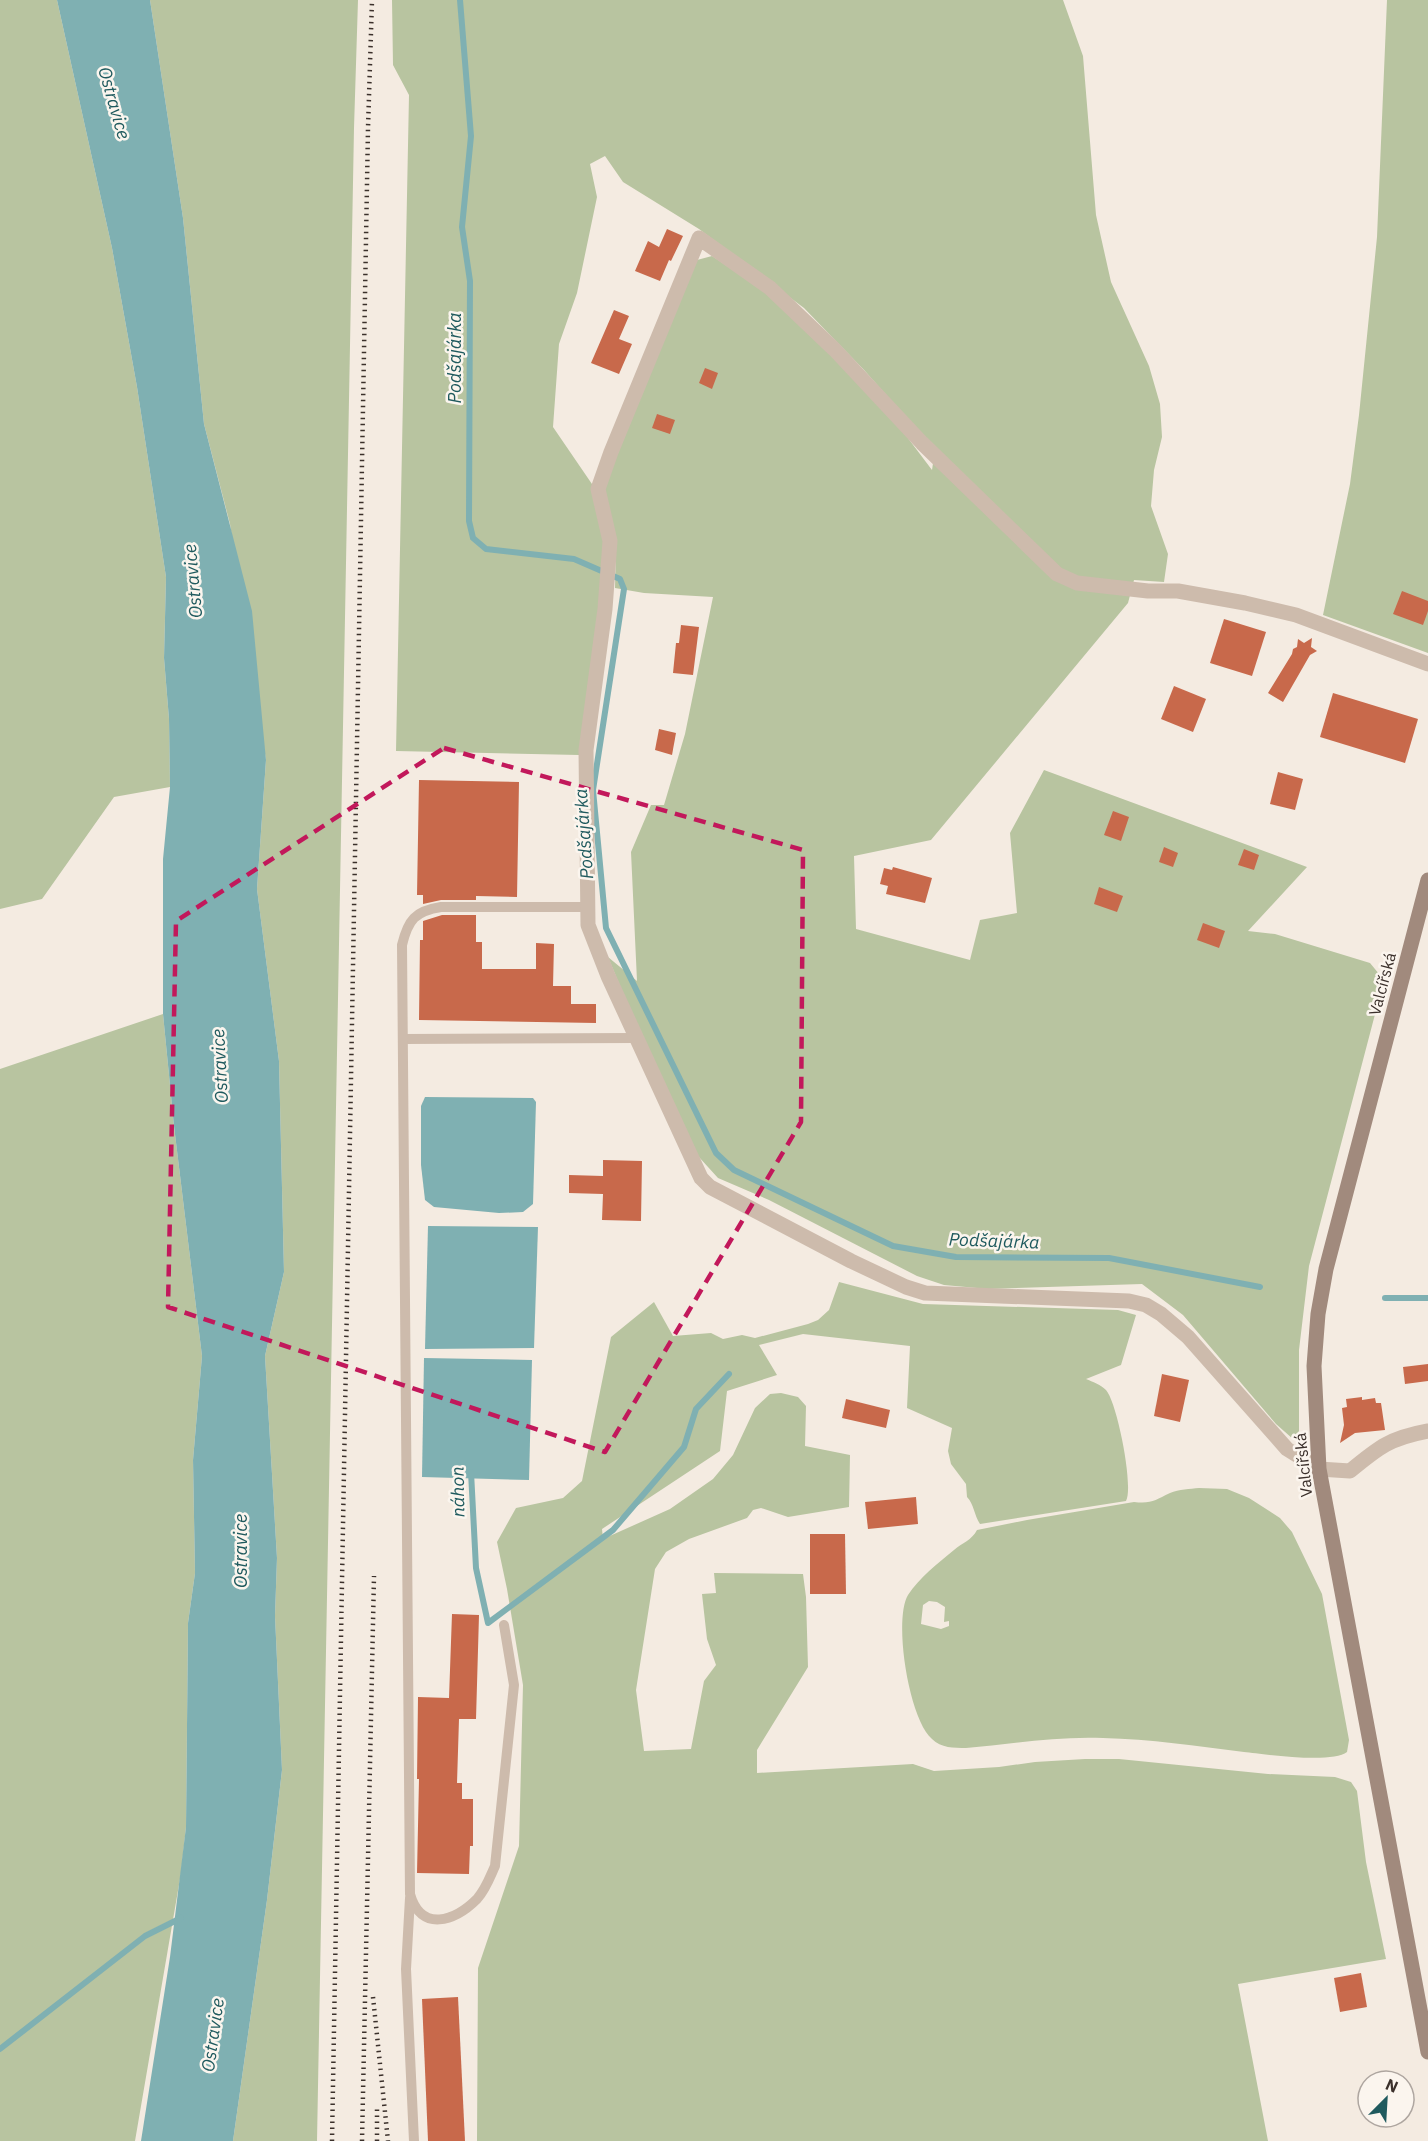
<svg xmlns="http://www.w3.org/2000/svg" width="1428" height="2141" font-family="'IBM Plex Sans',sans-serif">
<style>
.green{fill:#b8c4a0;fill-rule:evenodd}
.water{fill:#7fb0b2}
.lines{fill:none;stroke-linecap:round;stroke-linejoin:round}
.stream{stroke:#7fb0b2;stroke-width:6}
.building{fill:#c8694b}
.lane{stroke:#cdbbac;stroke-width:10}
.street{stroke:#cdbbac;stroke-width:15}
.secondary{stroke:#a18a7d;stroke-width:15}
.rail{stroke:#3b302b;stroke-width:4.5;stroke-dasharray:1.5 4.5;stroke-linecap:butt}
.marked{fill:none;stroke:#c2185b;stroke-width:4.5;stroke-dasharray:12 8;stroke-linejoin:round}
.labels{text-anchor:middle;stroke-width:5;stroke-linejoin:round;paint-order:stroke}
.street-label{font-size:16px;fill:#3b302b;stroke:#fbf5ee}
.water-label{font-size:18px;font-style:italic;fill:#1f5a5e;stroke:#fbf5ee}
</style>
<rect width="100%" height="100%" fill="#f4ebe1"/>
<g class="green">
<path d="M0 0H57L112 248 137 387 166 577 164 658 169 719 170 787 114 797 42 899 0 909Z"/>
<path d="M150 0H358L354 128 317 2141H233L267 1900 282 1770 275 1616 277 1558 265 1356 284 1272 279 1061 257 889 266 760 230 524 204 424 183 218Z"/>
<path d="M392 0H1063L1083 56 1096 215 1111 282 1149 366 1160 404 1162 437 1154 470 1151 506 1168 554 1164 582 1134 580 1128 603 931 840 854 856 856 929 970 960 980 920 1017 913 1010 833 1044 770 1307 867 1248 931 1275 934 1370 963 1384 980 1309 1266 1299 1350V1431L1293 1439 1276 1424 1183 1315 1142 1284 988 1289 944 1285 917 1276 769 1200 718 1178 698 1156 622 991 608 957 637 981 631 852 651 805H664L685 734 713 597 644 593 615 588 616 545 604 487 697 260 712 256 764 290 886 409 932 470 935 450 864 370 804 308 699 229 623 182 605 156 590 164 597 197 577 293 559 344 553 427 594 487 604 541 603 586 579 755 396 751 409 95 393 65Z"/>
<path d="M1387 0H1428V653L1323 615 1350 484 1359 415 1377 237Z"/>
<path d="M163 1014 174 1126 202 1356 193 1460 195 1573 188 1623 186 1827 181 1873 135 2141H0V1069Z"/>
<path d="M839 1282 923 1304 1118 1310 1136 1315 1121 1365 1086 1379C1093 1382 1100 1384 1106 1390 1117 1402 1134 1487 1126 1501L980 1524C974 1515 974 1504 967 1497L966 1484 951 1464 948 1451 952 1428 907 1408 910 1346 803 1334 759 1345 777 1375 727 1391 720 1451 602 1529 603 1539 670 1509 713 1479 733 1455 755 1408 770 1394 781 1393 798 1397 806 1406 805 1446 850 1455 849 1507 788 1517 761 1508 753 1510 747 1518 689 1539 666 1552 655 1569 636 1690 644 1751 691 1749 704 1681 716 1665 707 1639 702 1594 716 1593 714 1573 803 1574 806 1597 808 1667 757 1750V1773L913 1764 934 1771 999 1767 1035 1762 1085 1759H1119L1268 1774 1335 1777 1351 1782 1357 1791 1366 1862 1386 1959 1238 1984 1268 2141H477L478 1968 519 1846 523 1685 507 1589 497 1542 516 1508 563 1498 582 1481 611 1337 654 1302 673 1336 711 1333 723 1339 742 1335 755 1338 808 1324 818 1320 829 1310Z"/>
<path d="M1199 1488 1227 1489 1249 1498 1280 1518 1292 1532 1322 1594 1349 1740 1347 1752C1332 1764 1264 1754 1244 1752 1197 1746 1150 1739 1103 1738 1058 1736 1011 1744 966 1748 954 1748 941 1748 932 1739 909 1720 893 1620 908 1595 919 1578 938 1563 954 1550 962 1543 972 1540 977 1530L1027 1520 1134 1502C1152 1504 1155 1500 1170 1493 1179 1489 1190 1489 1199 1488ZM929 1601 937 1602 945 1607 944 1622 949 1621V1626L941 1629 921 1624 923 1605Z"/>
</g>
<g class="water">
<path d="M57 0H150L183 218 204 424 252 611 266 760 257 889 279 1061 284 1272 265 1356 277 1558 275 1616 282 1770 267 1900 233 2141H141L170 1957 186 1827 188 1623 195 1573 193 1460 202 1356 174 1126 163 1014V859L170 787 169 719 164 658 166 577 137 387 112 248Z"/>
<path d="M425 1097 533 1098 536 1102 533 1204 523 1212 499 1213 434 1207 425 1200 421 1165V1106Z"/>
<path d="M428 1226 538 1227 534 1348 425 1349Z"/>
<path d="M424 1358 532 1360 529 1480 422 1477Z"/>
</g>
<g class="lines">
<g class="stream">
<path d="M460 0 471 136 462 227 470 281 469 521 473 538 486 549 574 559 620 579 624 589 593 790 606 928 716 1153 734 1170 893 1246 956 1257 1109 1258 1260 1287"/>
<path d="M1385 1298H1428"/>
<path d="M471 1472 476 1568 488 1623 613 1530 684 1447 696 1409 729 1374"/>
<path d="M0 2049 145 1936 181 1918"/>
</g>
</g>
<g class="building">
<path d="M667 229 683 236 671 261 669 260 660 281 635 271 648 241 659 247Z"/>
<path d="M614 310 629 316 619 339 632 344 619 374 591 363Z"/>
<path d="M705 368 718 373 712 389 699 383Z"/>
<path d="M657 414 675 420 670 434 652 428Z"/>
<path d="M1402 591 1428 601V611L1423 625 1393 614Z"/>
<path d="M1224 619 1266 632 1252 676 1210 663Z"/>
<path d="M681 625 699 627 693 675 673 673 676 643H679Z"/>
<path d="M1312 638 1311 647 1317 651 1310 655 1283 702 1268 693 1292 654 1293 649 1297 647 1298 639 1304 643Z"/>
<path d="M1174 686 1206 699 1193 732 1161 719Z"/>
<path d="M1333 693 1418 719 1405 763 1320 737Z"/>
<path d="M659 729 676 733 672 755 655 750Z"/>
<path d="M1278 772 1303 779 1295 810 1270 804Z"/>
<path d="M419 780 519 782 517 897 476 896V900H441L423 904V895H417Z"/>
<path d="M1113 811 1129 817 1121 841 1104 835Z"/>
<path d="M1164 847 1178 853 1173 867 1159 862Z"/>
<path d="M1244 849 1259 855 1254 870 1238 865Z"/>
<path d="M893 867 932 878 925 903 886 894 888 886 880 884 884 868 892 870Z"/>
<path d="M1099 887 1123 896 1117 912 1094 904Z"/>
<path d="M442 915H476V942H482V969H536V943L554 944 553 986H571V1004H596V1023L419 1020 420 940H423V921Z"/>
<path d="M1203 923 1225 931 1219 948 1197 940Z"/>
<path d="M603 1160 642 1161 641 1221 602 1220 603 1194 569 1193V1175L603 1176Z"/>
<path d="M1428 1364V1381L1405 1384 1403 1367Z"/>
<path d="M1162 1374 1189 1380 1180 1422 1154 1416Z"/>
<path d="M1362 1397V1400L1375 1398 1376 1403H1381L1385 1430 1355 1433 1340 1443 1344 1425 1342 1408 1347 1407 1346 1399Z"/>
<path d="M846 1399 890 1410 886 1428 842 1418Z"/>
<path d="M916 1497 918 1524 868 1529 865 1502Z"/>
<path d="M810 1534H845L846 1594H810Z"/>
<path d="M452 1614 479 1615 476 1719H459L457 1783H462V1799H473V1846H470L469 1874 417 1873 419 1779H417L418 1697 449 1698Z"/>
<path d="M1361 1973 1367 2007 1340 2012 1334 1978Z"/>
<path d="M458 1997 465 2141H428L422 1999Z"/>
</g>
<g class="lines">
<g class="lane">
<path d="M403 1039 636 1038"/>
<path d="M504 1625 514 1685 495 1866C490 1877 486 1889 477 1899 455 1921 421 1933 410 1894L402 945C408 920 415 911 441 907H586"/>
<path d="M410 1898 406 1969 414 2141"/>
</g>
<path class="street" d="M1428 664 1296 615 1245 603 1178 591H1148L1077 583 1057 574 922 443 835 350 770 288 699 238 611 452 598 489 610 541 605 609 586 750 588 925 608 976 701 1178 710 1187 851 1261 906 1287 925 1293 1129 1301 1146 1305 1161 1314 1188 1337 1287 1449 1319 1469 1350 1471C1379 1447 1390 1438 1428 1431"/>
<path class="secondary" d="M1428 880 1326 1269 1318 1314 1314 1366 1319 1469 1428 2052"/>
<g class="rail">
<path d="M373 1997 388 2141"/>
<path d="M332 2141 368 128 372 0"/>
<path d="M362 2141 374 1576"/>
<path d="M377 2141V2106"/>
</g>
</g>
<path class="marked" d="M444 748 803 850 801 1122 605 1452 168 1307 176 921Z"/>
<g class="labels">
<g class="street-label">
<text transform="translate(1382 984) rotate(-75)" y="6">Valcířská</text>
<text transform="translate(1303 1465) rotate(-96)" y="6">Valcířská</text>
</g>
<g class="water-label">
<text transform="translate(114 103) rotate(74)" y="6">Ostravice</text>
<text transform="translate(455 358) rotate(-90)" y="6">Podšajárka</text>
<text transform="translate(193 581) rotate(-95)" y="6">Ostravice</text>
<text transform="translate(584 834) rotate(-94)" y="6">Podšajárka</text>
<text transform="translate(220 1066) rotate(-93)" y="6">Ostravice</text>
<text transform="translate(994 1241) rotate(2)" y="6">Podšajárka</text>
<text transform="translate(458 1492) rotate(-91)" y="6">náhon</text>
<text transform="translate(241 1551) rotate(-90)" y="6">Ostravice</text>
<text transform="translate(213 2035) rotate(-82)" y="6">Ostravice</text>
</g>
</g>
<g transform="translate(1386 2099) rotate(24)"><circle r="28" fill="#fbf5ee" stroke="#aea6a0" stroke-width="1.5"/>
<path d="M0-4.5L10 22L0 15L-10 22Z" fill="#1f5a5e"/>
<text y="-9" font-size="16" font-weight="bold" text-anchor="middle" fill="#3b302b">N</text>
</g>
</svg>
